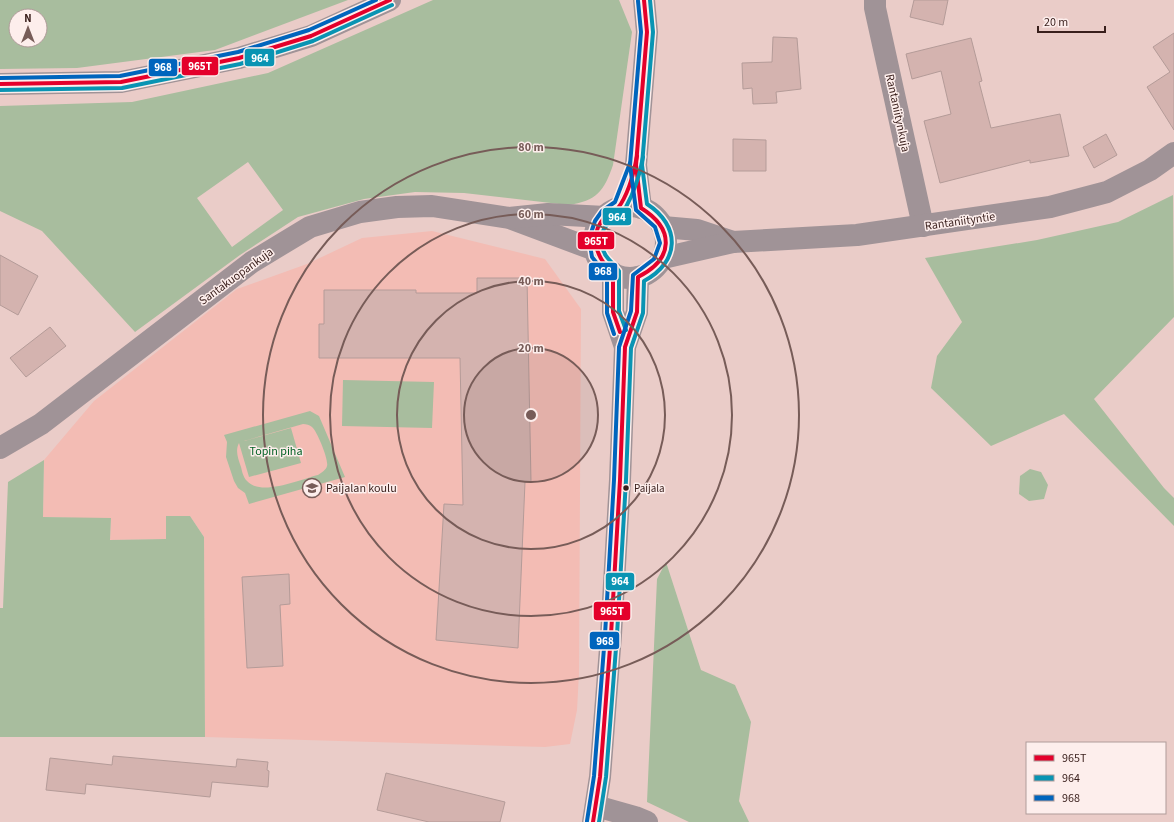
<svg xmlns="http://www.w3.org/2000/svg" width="1174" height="822" font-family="'Source Sans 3',sans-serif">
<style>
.built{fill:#f3bcb4}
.green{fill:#a8bd9e;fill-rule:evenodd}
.building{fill:#d4b3af;stroke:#b49b98}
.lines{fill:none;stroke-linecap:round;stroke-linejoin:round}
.minor{stroke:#a09397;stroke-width:22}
.tertiary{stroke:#a09397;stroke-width:22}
.bus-1-casing{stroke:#fdeeec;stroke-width:7}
.bus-2-casing{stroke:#fdeeec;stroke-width:7}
.bus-3-casing{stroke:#fdeeec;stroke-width:7}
.bus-1{stroke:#e4002b;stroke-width:4}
.bus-2{stroke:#0994b3;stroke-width:4}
.bus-3{stroke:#0065bd;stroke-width:4}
.ring{fill:none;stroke:#775c58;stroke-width:2}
.bus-dot{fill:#391f1c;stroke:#fdeeec;stroke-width:1.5}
.labels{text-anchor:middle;stroke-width:3;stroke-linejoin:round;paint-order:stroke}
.bus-label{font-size:11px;fill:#391f1c;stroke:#fdeeec;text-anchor:start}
.street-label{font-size:12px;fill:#391f1c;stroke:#fdeeec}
.park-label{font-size:12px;fill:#006023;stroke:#fdeeec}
.poi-label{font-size:12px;fill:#391f1c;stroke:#fdeeec;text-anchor:start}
.centre{fill:#775c58;stroke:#fdeeec;stroke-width:2}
.ring-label{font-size:12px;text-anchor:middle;font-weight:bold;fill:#775c58;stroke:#fdeeec;stroke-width:3;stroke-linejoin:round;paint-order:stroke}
.line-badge{stroke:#fdeeec;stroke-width:1.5}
.badge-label{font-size:11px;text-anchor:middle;font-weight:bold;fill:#fff}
</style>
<rect width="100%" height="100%" fill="#eaccc8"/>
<path class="built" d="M432 231 545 259 581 309 579 673 577 710 570 744 545 747 205 737 204 537 190 516H166V539L110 540 111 519 43 517 44 460 94 401 237 289 307 264 362 238Z"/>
<g class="green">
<path d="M0 0H348L215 50 77 68 0 69ZM16 16H40V40H16Z"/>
<path d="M433 0H619L632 32 613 165C604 191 597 201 568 205L464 193 415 192 364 199 298 217 240 255 135 332 42 231 0 211V106L132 102 268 73ZM248 162 283 210 232 247 197 198Z"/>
<path d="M1173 195 1174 317 1094 399 1164 488 1174 498V526L1064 414 991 446 931 388 937 356 962 322 925 258 1037 240 1118 222Z"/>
<path d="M343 380 434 382 432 428 342 426Z"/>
<path d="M310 411 319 416 345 477 249 504 245 493 238 488 234 481 226 457 227 442 224 435ZM303 424C306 424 310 425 312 427 317 431 329 460 327 466 326 470 322 472 318 475 301 479 261 497 247 481 243 477 242 471 241 467 238 458 235 451 239 443L249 477 301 463 291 428 244 441Z"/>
<path d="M44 460 43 517 111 518 110 540 166 539V516H190L204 537 205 737H0V608H3L8 482Z"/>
<path d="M1030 469 1041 472 1048 485 1044 499 1029 501 1019 494 1020 476Z"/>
<path d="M666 562 701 670 735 685 751 722 739 801 749 822H689L647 802 657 579Z"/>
</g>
<g class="building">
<path d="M914 0H948L943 25 910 17Z"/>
<path d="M1174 33V130L1147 87 1170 72 1153 47Z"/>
<path d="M773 37 797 38 801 89 776 92 777 103 753 104 752 88 743 89 742 63 772 62Z"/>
<path d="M971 38 982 81 979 82 991 128 1060 114 1069 156 1030 163V160L940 183 924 121 951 114 941 71 912 79 906 54Z"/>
<path d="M1106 134 1117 155 1094 168 1083 147Z"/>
<path d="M733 139 766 140V171H733Z"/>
<path d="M0 255 38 276 18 315 0 305Z"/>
<path d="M477 278H527L531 482H525L518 648 436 640 444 504 463 505 460 358H319V324H324V290H416V293H477Z"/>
<path d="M50 327 66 346 26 377 10 358Z"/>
<path d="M289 574 290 604 280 605 283 666 247 668 242 577Z"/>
<path d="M113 756 236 767 237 759 268 762 267 770 269 771 268 787 212 782 210 797 86 784 85 794 46 790 50 758 112 765Z"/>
<path d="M386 773 505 802 500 822H429L377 810Z"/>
</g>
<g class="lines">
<g class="minor">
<path d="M875 0V8L923 226"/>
<path d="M512 219 595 250"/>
<path d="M663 227 697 230 733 242"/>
<path d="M663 258 733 242 857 235 1050 207 1107 192 1150 170 1174 153"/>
<path d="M0 448 41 424 252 262 310 227 360 212 397 207 432 206 509 218 548 214 605 217"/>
<path d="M596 806 635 817 647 822"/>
</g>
<g class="tertiary">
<path d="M0 84 121 82 239 58 311 36 390 0"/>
<circle cx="630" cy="242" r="36"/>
<path d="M641 208 636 165 647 32 644 0"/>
<path d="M613 273V312L625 347"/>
<path d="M593 822 600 777 611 635 620 480 625 347 637 312 638 277"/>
</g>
<g class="bus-1-casing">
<g id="bus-1">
<path d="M0 84 121 82 239 58 311 36 390 0"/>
<path d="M620 332 613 312V273C596 258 588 235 605 217 609 213 615 212 618 208 628 195 634 172 637 156"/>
<path d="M593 822 600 777 611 635 620 480 625 347 637 312 638 277C674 259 675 229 641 208L636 165 647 32 644 0"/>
</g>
</g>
<g class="bus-2-casing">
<g id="bus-2">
<path d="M0 90 122 88 240 64 313 41 392 5"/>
<path d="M626 330 619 311V271C613 262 604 258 602 246 597 222 618 222 626 207 634 192 640 174 643 157"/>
<path d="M599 822 606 777 617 635 626 480 631 348 643 313 644 281C680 262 681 226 647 204L642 165 653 32 650 0"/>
</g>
</g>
<g class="bus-3-casing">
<g id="bus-3">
<path d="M0 78 120 76 238 52 309 30 376 0"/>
<path d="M614 334 607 313V276L592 257 589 239 595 221 602 211 615 202 630 163"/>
<path d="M587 821 594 776 605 635 614 480 619 347 631 311 633 275 654 259 660 243 655 227 636 210 630 165 641 32 638 1"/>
</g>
</g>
<use href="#bus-1" class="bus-1"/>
<use href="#bus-2" class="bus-2"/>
<use href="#bus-3" class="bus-3"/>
</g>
<circle cx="531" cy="415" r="67" fill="#775c58" fill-opacity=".12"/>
<g class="ring">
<circle cx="531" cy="415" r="67"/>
<circle cx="531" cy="415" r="134"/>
<circle cx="531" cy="415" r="201"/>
<circle cx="531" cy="415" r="268"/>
</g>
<defs>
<g id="school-ring" transform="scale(1)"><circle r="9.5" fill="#fdeeec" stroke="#775c58" stroke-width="1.5"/><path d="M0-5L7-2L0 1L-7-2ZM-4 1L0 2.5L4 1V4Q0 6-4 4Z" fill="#775c58"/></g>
</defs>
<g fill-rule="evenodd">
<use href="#school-ring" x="312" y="488"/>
</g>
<circle class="bus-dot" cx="626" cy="488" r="3.5"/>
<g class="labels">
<g class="bus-label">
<text x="634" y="492">Paijala</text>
</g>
<g class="street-label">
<text transform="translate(898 113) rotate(78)" y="4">Rantaniitynkuja</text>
<text transform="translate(960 221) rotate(-8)" y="4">Rantaniityntie</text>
<text transform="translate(236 276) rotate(-36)" y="4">Santakuopankuja</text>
</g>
<g class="park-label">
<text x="276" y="455">Topin piha</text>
</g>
<g class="poi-label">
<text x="326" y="492">Paijalan koulu</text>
</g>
</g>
<circle cx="531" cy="415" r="6" class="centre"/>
<g class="ring-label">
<text x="531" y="151">80 m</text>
<text x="531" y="218">60 m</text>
<text x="531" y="285">40 m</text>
<text x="531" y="352">20 m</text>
</g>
<g class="line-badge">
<rect x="244" y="48" width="31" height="19" rx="4" fill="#0994b3"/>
<rect x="181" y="56" width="38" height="20" rx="4" fill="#e4002b"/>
<rect x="148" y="58" width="30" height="19" rx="4" fill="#0065bd"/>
<rect x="602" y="207" width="30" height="19" rx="4" fill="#0994b3"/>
<rect x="577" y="231" width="38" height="19" rx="4" fill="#e4002b"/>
<rect x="588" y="262" width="30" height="19" rx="4" fill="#0065bd"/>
<rect x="605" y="572" width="30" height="19" rx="4" fill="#0994b3"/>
<rect x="593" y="601" width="38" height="20" rx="4" fill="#e4002b"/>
<rect x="589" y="631" width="31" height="19" rx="4" fill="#0065bd"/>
</g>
<g class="badge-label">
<text x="260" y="62">964</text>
<text x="200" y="70">965T</text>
<text x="163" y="71">968</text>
<text x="617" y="221">964</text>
<text x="596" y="245">965T</text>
<text x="603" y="275">968</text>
<text x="620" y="585">964</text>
<text x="612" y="615">965T</text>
<text x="605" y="645">968</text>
</g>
<rect x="1026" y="742" width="140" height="72" fill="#fdeeec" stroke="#af9b99"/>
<rect x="1034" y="755" width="20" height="6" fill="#e4002b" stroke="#af9b99"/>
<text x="1062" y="762" font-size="12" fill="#391f1c">965T</text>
<rect x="1034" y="775" width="20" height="6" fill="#0994b3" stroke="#af9b99"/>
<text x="1062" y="782" font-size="12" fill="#391f1c">964</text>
<rect x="1034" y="795" width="20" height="6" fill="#0065bd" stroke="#af9b99"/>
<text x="1062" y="802" font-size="12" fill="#391f1c">968</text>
<g transform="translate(28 28)"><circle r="19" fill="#fdeeec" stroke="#af9b99"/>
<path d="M0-3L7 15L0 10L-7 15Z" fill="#775c58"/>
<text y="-6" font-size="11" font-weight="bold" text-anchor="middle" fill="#391f1c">N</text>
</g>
<path d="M1038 26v6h67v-6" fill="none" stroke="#391f1c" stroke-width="2"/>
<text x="1044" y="26" font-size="12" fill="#391f1c" stroke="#fdeeec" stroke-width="3" paint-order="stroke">20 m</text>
</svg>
